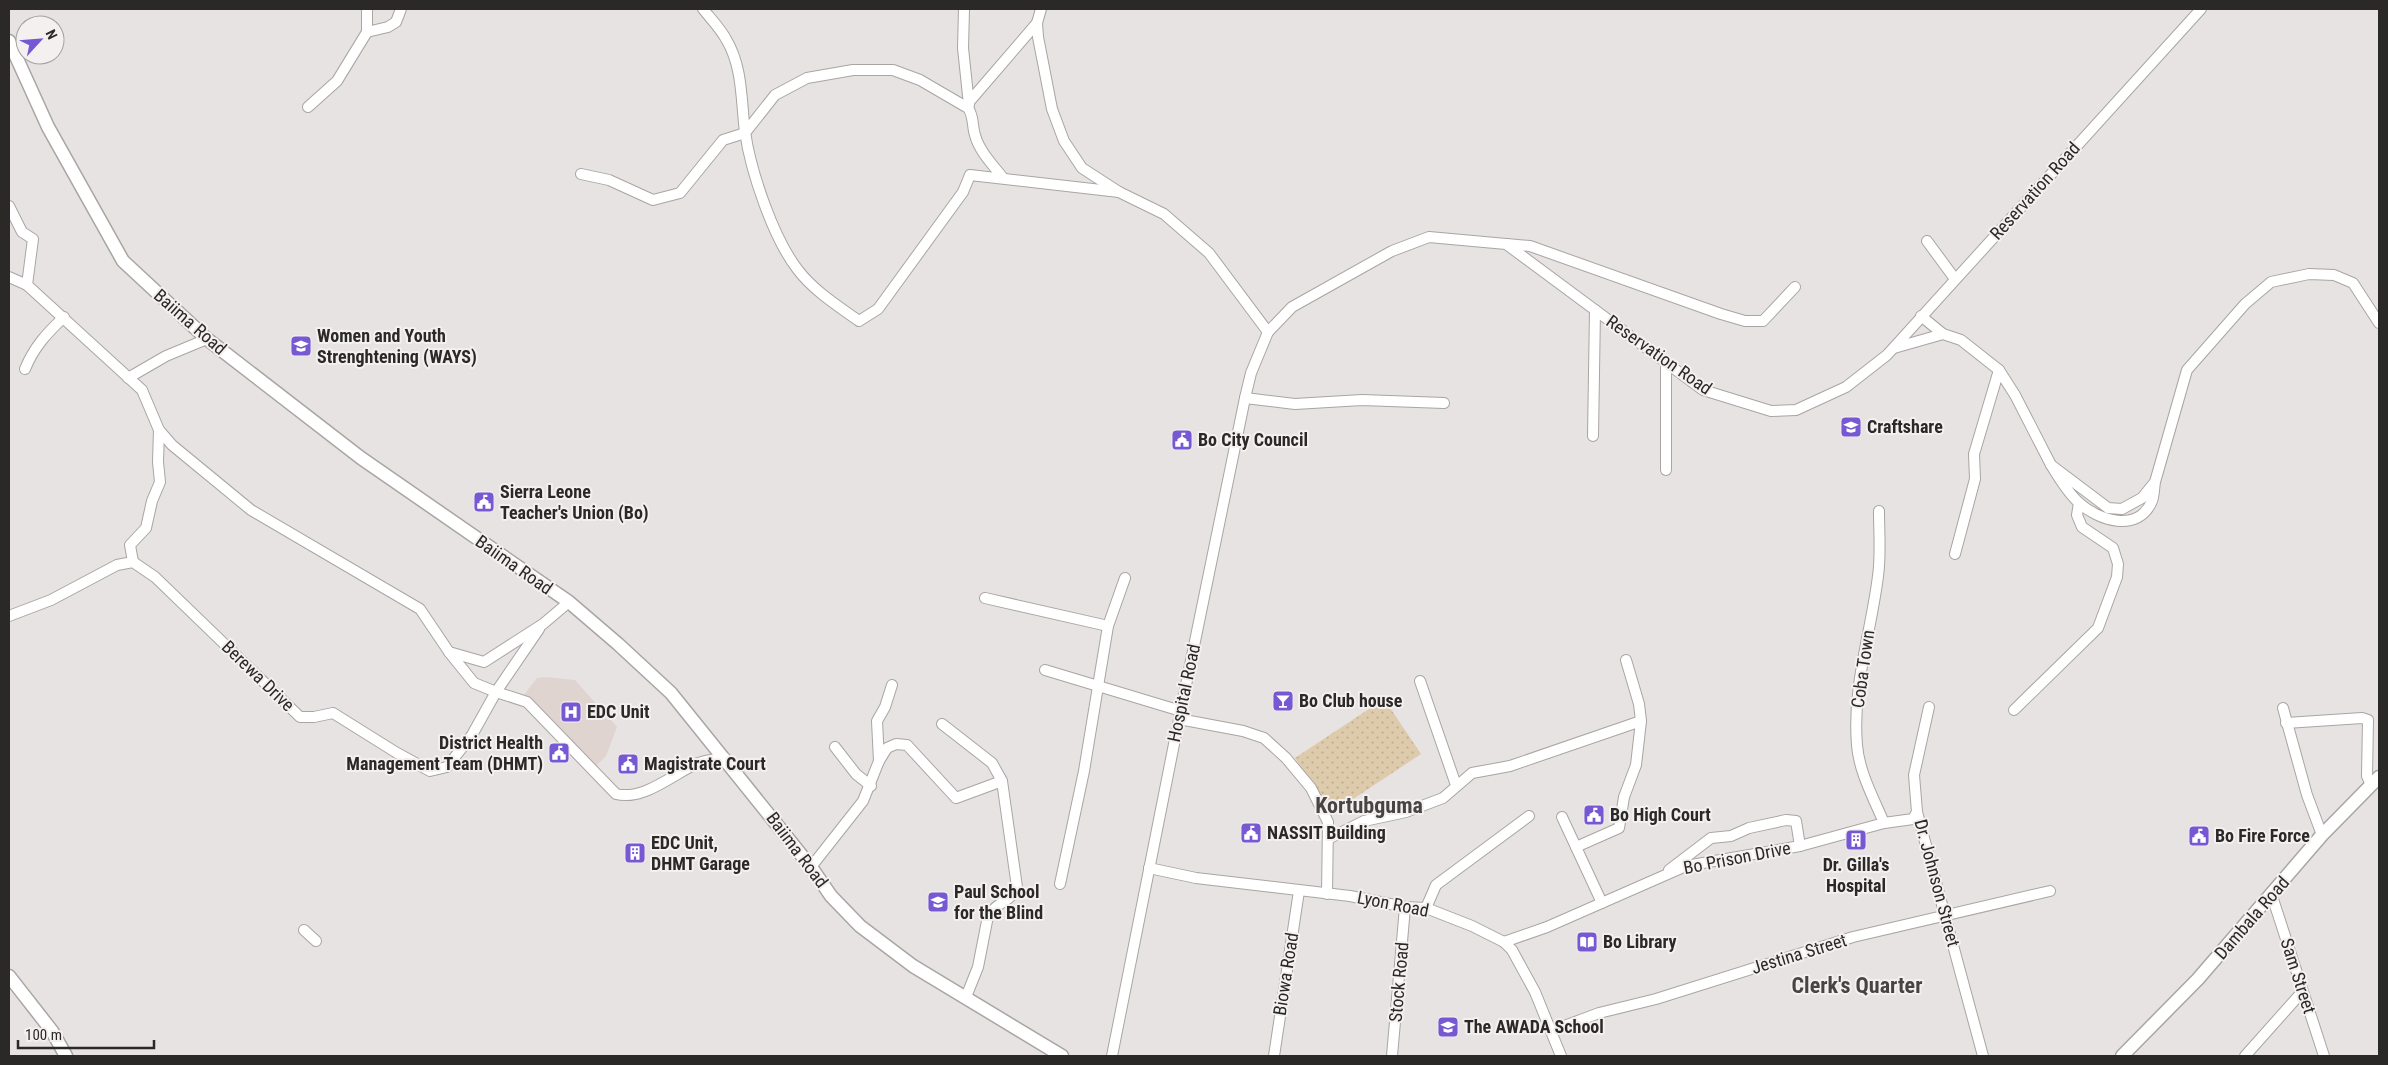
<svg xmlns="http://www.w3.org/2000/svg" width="2388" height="1065" font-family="'Roboto Condensed',sans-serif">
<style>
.built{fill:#e0d4d1}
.grass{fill:url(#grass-dots)}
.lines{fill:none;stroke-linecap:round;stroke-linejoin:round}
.minor-casing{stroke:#a9a5a3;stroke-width:12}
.tertiary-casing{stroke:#a9a5a3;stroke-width:15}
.minor{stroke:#fff;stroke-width:10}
.tertiary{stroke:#fff;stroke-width:12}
.labels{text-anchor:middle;stroke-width:4;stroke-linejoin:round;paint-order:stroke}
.street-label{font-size:18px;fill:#2a2928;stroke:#f4f0ef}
.poi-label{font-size:18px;font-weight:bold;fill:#2a2928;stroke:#f4f0ef;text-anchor:start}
.district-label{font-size:22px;font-weight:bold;fill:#474443;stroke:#f4f0ef}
</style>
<defs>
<pattern id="grass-dots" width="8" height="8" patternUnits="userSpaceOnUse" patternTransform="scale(1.25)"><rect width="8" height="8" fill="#ddcbac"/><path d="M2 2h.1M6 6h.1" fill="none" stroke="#beae94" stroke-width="1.8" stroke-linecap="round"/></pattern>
</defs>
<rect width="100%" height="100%" fill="#e7e3e2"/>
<path class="built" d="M546 677 575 680 617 727 606 756 594 768 523 696 537 678Z"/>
<path class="grass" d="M1384 699 1421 754 1332 813 1295 758Z"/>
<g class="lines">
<g class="minor-casing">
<g id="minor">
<path d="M703 9C711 19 720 28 726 39 743 67 741 101 745 132 751 172 773 238 798 270 814 291 838 306 859 321L878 309 963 192 970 175 1119 192"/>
<path d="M964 9 963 48 969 105"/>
<path d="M1041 9 1037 23 1038 37 1052 109 1064 141 1082 168 1119 192 1164 214 1209 253 1268 332"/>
<path d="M367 32 388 27 396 22 401 9"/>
<path d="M969 102 1037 23"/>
<path d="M308 107 337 81 367 32V9"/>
<path d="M581 174 609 180 653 200 680 193 723 140 745 133 775 95 807 78 853 70H893L920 80 968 108C974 116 972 126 975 135 979 151 993 165 1003 178"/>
<path d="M9 206 22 232 33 239 27 285 142 390 159 430 172 445 251 510 420 609 449 652 484 662 543 624 569 602"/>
<path d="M1927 241 1955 279"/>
<path d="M1507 244 1530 246 1721 314 1745 321H1763L1795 287"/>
<path d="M9 277 27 285"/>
<path d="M1921 316 1943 334 1961 340 1999 370 2015 395 2051 465"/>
<path d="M1894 348 1943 334"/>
<path d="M25 369C34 347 47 333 64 317"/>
<path d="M128 378 166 356 207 339"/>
<path d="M1245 398 1295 404 1362 400 1444 403"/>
<path d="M1593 436 1595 310"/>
<path d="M1666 470V363"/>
<path d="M2155 482 2142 498 2122 509 2108 508 2051 465C2059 478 2067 492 2079 503 2098 520 2138 534 2152 501 2154 496 2154 488 2155 482L2187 370 2245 304 2271 282 2309 274 2334 275 2353 283 2379 323"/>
<path d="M1879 511C1879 532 1881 555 1878 576 1871 633 1852 686 1857 745 1859 772 1874 799 1884 823"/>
<path d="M1955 554 1975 479 1974 454 1999 370"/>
<path d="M133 562 130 545 146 528 152 501 160 482 158 462 159 430"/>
<path d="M985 598 1108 626"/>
<path d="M9 616 51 600 117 565 133 562 155 577 300 717H314L333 713 397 753 430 771 447 767 472 735 496 692 539 629"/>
<path d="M449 652 474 683 496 692 527 702 616 794C644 801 673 774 698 763 706 760 716 759 725 758"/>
<path d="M1045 670 1181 711"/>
<path d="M1420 681 1456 785"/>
<path d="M1929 707 1914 775 1917 812 1983 1056"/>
<path d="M2283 708 2307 795 2322 835"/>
<path d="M2014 710 2098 628 2117 577 2118 564 2113 548 2082 527 2077 515 2079 503"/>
<path d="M1179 719 1243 731 1264 738 1286 758 1311 788 1328 822 1327 894"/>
<path d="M2286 723 2362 718 2368 720 2367 776 2371 785"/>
<path d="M942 724 992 763 1002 781 1017 887C1012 901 995 903 988 916L978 967 966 997"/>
<path d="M835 747 856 774 871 786"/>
<path d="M879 761 877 721 885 707 892 685"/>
<path d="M1562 817 1602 903"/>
<path d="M1328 839 1364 821 1406 812 1443 798 1472 773 1510 766 1641 721"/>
<path d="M1576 847 1619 828 1624 797 1636 765 1641 721 1639 704 1626 660"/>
<path d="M811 867 863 801 879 761 887 748 896 744 907 745 956 798 1002 781"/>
<path d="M1149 868 1196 878 1350 896 1405 907 1426 908 1472 926 1504 942 1512 950 1535 992 1561 1056"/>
<path d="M1669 870 1711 838 1731 836 1749 828 1786 820 1796 821 1800 846"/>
<path d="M1060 884 1084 771 1108 626 1125 578"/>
<path d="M2272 896 2324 1056"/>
<path d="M1426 908 1436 885 1529 816"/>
<path d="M304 930 316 941"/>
<path d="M1504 942 1547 927 1686 866 1800 846 1884 823 1913 819 1917 812"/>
<path d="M1551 1031 1599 1013 1656 999 1853 937 2050 891"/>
<path d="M1112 1056 1179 719 1245 398 1251 373 1268 332 1292 307 1392 251 1429 237 1506 244 1703 390 1771 411 1796 410 1846 387 1887 355 2201 9"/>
<path d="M1274 1056 1299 891"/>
<path d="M1392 1056 1405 907"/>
<path d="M2245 1056 2302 992"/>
</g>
</g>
<g class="tertiary-casing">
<g id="tertiary">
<path d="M9 41 48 127 123 261 207 339 361 458 569 602 618 644 671 693 811 867 831 896 860 926 913 966 1062 1056"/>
<path d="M9 976 52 1031 66 1056"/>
<path d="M2122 1056 2198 979 2322 835 2379 777"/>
</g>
</g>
<use href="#minor" class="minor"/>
<use href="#tertiary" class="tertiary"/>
</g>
<defs>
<g id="school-square" transform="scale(1.125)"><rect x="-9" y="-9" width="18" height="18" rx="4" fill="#7658d2" stroke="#f4f0ef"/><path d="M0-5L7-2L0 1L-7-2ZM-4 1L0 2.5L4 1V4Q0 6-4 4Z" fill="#fff"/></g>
<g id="civic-square" transform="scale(1.125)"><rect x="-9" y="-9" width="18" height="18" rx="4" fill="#7658d2" stroke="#f4f0ef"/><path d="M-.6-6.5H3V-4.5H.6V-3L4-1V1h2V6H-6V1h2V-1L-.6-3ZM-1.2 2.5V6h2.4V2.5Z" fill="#fff"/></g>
<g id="bar-square" transform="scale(1.125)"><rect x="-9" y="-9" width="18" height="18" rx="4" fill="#7658d2" stroke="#f4f0ef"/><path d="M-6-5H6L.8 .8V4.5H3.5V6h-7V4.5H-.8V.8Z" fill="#fff"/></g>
<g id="hospital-square" transform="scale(1.125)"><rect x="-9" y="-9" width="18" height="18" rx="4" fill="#7658d2" stroke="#f4f0ef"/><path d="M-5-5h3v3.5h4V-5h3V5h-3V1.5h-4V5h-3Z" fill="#fff"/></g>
<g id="building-square" transform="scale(1.125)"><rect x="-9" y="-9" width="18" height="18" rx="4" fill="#7658d2" stroke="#f4f0ef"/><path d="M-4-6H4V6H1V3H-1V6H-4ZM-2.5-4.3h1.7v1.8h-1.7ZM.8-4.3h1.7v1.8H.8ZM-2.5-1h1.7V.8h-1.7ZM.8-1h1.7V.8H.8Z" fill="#fff"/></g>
<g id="library-square" transform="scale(1.125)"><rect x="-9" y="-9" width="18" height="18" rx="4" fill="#7658d2" stroke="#f4f0ef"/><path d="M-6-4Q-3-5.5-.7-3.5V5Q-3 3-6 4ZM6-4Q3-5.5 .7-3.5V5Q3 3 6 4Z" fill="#fff"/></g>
</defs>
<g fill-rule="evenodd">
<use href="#school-square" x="301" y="346"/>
<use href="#school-square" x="1851" y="427"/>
<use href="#civic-square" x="1182" y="440"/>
<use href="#civic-square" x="484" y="502"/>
<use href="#bar-square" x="1283" y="701"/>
<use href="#hospital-square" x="571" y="712"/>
<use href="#civic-square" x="559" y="753"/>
<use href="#civic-square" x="628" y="764"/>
<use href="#civic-square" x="1594" y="815"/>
<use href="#civic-square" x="1251" y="833"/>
<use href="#civic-square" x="2199" y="836"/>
<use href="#building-square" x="1856" y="840"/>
<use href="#building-square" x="635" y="853"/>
<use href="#school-square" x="938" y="902"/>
<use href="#library-square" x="1587" y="942"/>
<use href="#school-square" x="1448" y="1027"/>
</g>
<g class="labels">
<g class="street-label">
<text transform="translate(2035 191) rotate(-48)" y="6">Reservation Road</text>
<text transform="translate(190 322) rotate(41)" y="6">Baiima Road</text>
<text transform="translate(1659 355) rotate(35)" y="6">Reservation Road</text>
<text transform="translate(514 565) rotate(35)" y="6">Baiima Road</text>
<text transform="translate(1863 669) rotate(-82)" y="6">Coba Town</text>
<text transform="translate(258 676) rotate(44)" y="6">Berewa Drive</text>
<text transform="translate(1184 693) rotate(-78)" y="6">Hospital Road</text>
<text transform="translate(797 850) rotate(53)" y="6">Baiima Road</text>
<text transform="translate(1737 858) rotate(-11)" y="6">Bo Prison Drive</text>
<text transform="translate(1937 883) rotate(75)" y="6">Dr. Johnson Street</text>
<text transform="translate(1393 904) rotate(11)" y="6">Lyon Road</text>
<text transform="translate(2252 918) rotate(-49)" y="6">Dambala Road</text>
<text transform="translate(1799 954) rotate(-17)" y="6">Jestina Street</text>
<text transform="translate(1286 974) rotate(-81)" y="6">Biowa Road</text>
<text transform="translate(2298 976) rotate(72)" y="6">Sam Street</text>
<text transform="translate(1399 982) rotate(-85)" y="6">Stock Road</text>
</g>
<g class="poi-label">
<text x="317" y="342">Women and Youth<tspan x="317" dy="21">Strenghtening (WAYS)</tspan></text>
<text x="1867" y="433">Craftshare</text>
<text x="1198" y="446">Bo City Council</text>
<text x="500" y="498">Sierra Leone<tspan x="500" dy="21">Teacher's Union (Bo)</tspan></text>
<text x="1299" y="707">Bo Club house</text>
<text x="587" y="718">EDC Unit</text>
<text x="543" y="749" text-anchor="end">District Health<tspan x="543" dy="21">Management Team (DHMT)</tspan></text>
<text x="644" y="770">Magistrate Court</text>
<text x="1610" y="821">Bo High Court</text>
<text x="1267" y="839">NASSIT Building</text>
<text x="2215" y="842">Bo Fire Force</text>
<text x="651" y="849">EDC Unit,<tspan x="651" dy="21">DHMT Garage</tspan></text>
<text x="1856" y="871" text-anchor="middle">Dr. Gilla's<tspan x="1856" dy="21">Hospital</tspan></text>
<text x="954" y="898">Paul School<tspan x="954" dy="21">for the Blind</tspan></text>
<text x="1603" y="948">Bo Library</text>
<text x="1464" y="1033">The AWADA School</text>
</g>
<g class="district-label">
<text x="1369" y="813">Kortubguma</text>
<text x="1857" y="993">Clerk's Quarter</text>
</g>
</g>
<rect width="2388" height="1065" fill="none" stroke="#2a2928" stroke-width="20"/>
<g transform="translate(40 40) rotate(64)"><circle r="24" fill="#f4f0ef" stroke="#a3a09f"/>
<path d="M0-4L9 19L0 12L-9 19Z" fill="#7658d2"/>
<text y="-8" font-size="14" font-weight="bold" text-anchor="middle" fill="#2a2928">N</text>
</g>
<path d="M18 1040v8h136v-8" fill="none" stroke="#2a2928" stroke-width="2.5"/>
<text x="25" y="1040" font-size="15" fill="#2a2928" stroke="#f4f0ef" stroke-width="4" paint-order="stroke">100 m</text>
</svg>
